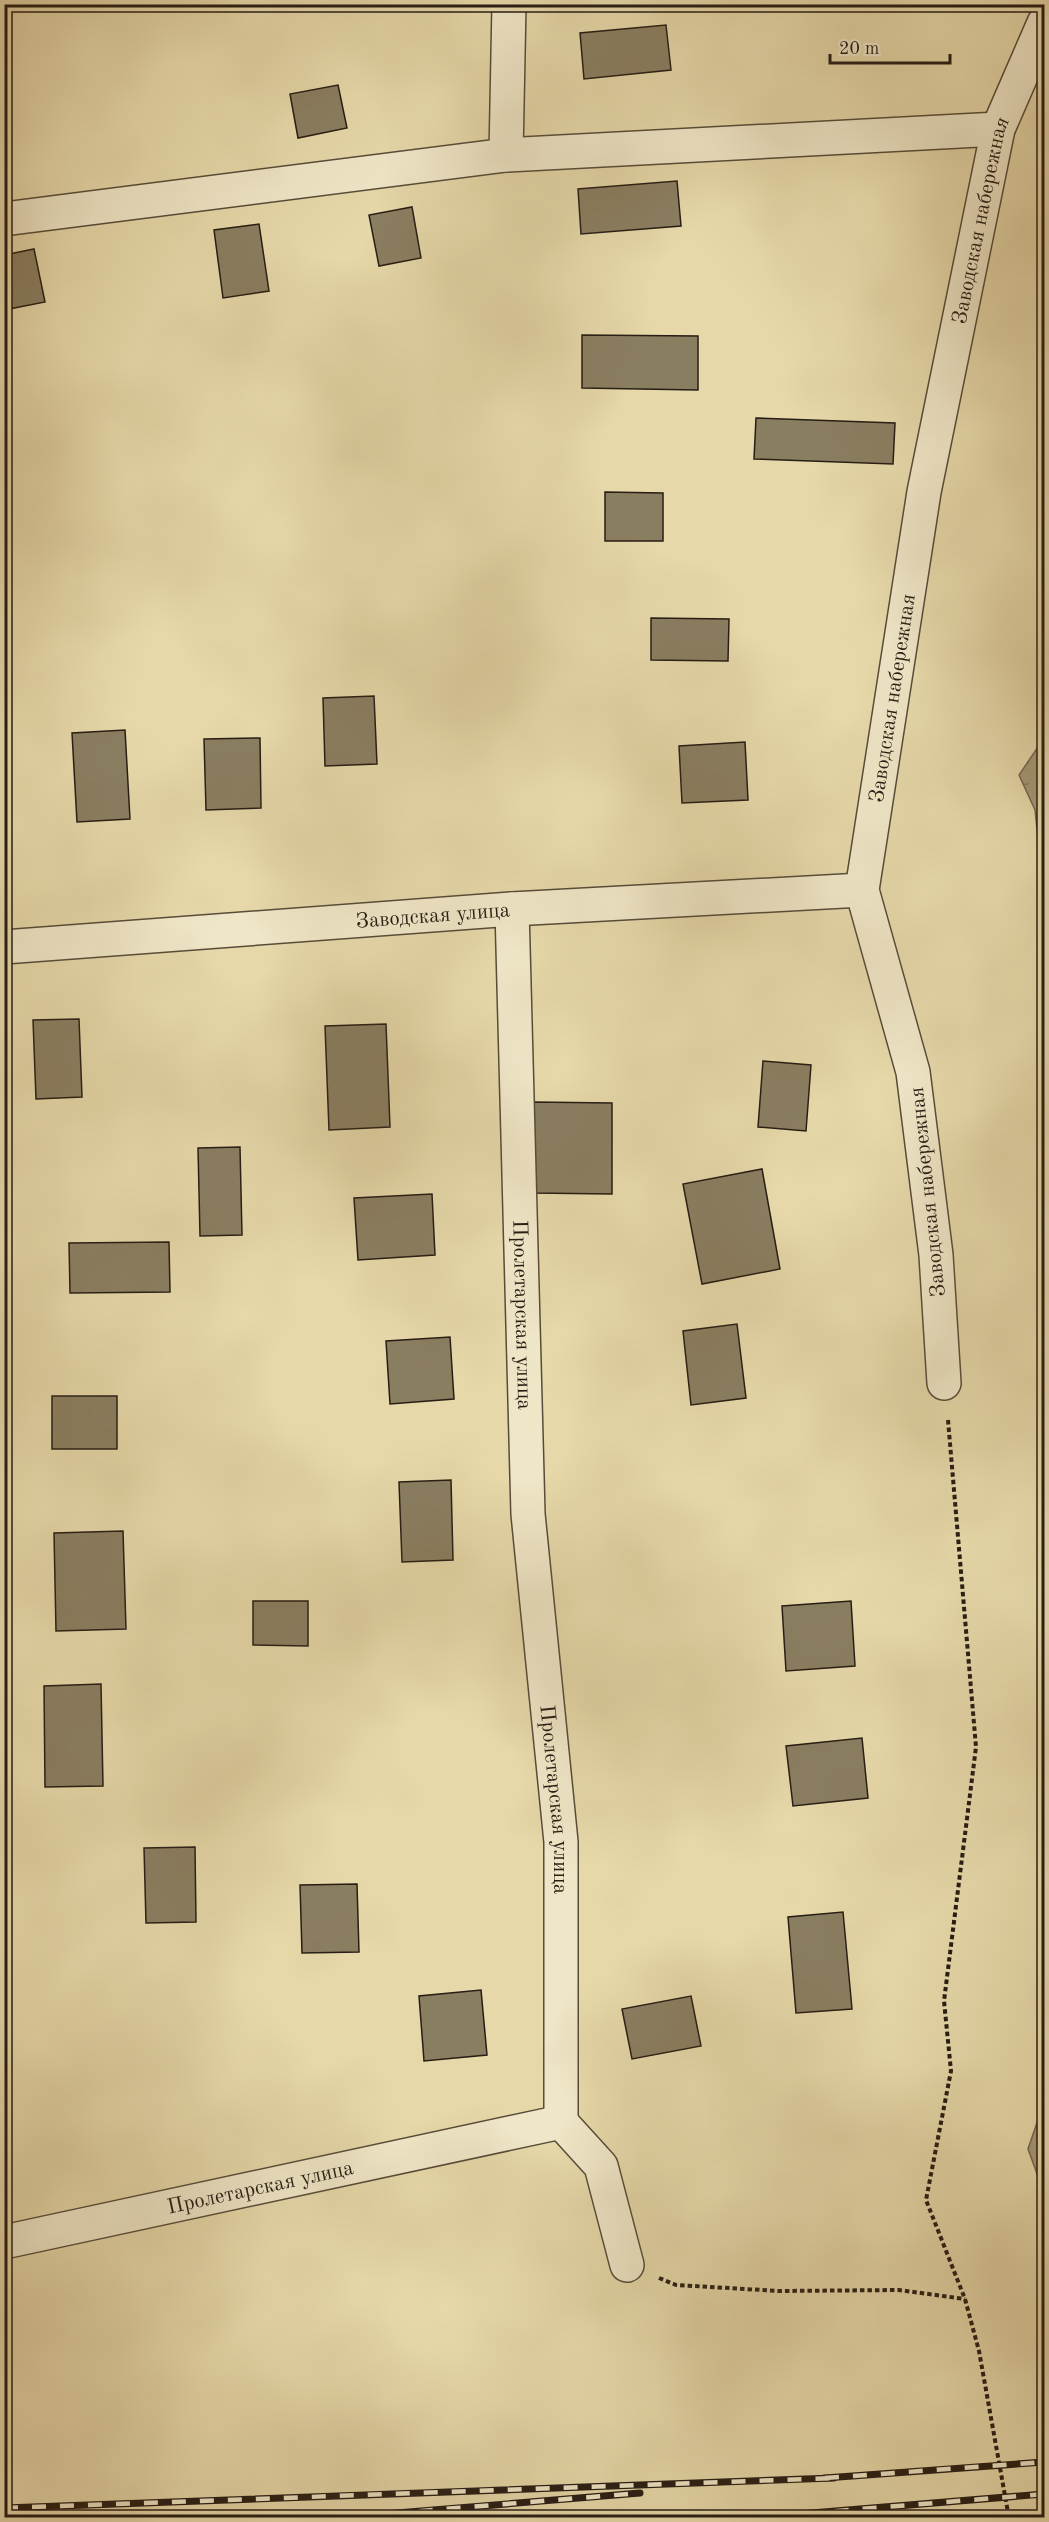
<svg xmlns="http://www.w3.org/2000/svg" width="1049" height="2522" font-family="'Old Standard TT',serif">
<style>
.water{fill:url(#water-ripples);stroke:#73674f;stroke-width:1.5}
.building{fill:#8a7e61;stroke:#271d14;stroke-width:1.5}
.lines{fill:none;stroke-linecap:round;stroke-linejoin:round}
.minor-casing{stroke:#574c39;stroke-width:36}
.path{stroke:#271d14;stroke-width:4;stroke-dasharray:4.5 3;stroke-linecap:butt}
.minor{stroke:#efe6c7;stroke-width:33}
.rail-casing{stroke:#271d14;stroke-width:7}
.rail{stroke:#efe6c7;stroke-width:4.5;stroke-dasharray:14;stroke-linecap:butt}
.labels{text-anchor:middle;stroke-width:6;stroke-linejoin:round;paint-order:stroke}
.street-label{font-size:21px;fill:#271d14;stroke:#efe6c7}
</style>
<defs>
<pattern id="water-ripples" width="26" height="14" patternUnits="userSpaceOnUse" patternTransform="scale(1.5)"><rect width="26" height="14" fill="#a59876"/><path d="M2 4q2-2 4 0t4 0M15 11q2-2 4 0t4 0" fill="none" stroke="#867b60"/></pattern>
</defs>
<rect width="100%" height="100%" fill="#e6d8a9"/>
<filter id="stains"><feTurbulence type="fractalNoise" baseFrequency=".00333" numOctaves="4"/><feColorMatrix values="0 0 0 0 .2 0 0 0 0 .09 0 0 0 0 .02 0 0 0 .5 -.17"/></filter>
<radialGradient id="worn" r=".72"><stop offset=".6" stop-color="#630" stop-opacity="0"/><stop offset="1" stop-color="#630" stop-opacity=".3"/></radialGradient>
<g class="water">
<path d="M1044 459V900L1035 810 1019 775 1038 747 1042 470Z"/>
<path d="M1044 2102V2193L1028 2149Z"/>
</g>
<g class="building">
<path d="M666 25 671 70 584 79 580 33Z"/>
<path d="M338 85 347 128 298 138 290 94Z"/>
<path d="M677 181 681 226 581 234 578 189Z"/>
<path d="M412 207 421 258 379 266 369 215Z"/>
<path d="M259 224 269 291 223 298 214 230Z"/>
<path d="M34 249 45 302 4 310V255Z"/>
<path d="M582 335 698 336V390L582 388Z"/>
<path d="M756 418 895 423 893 464 754 459Z"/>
<path d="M605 492 663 493V541H605Z"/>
<path d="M651 618 729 619 728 661 651 660Z"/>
<path d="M374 696 377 764 325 766 323 698Z"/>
<path d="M125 730 130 819 77 822 72 733Z"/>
<path d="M260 738 261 808 206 810 204 739Z"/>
<path d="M745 742 748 800 682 803 679 746Z"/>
<path d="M79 1019 82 1097 36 1099 33 1020Z"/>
<path d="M386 1024 390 1127 329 1130 325 1026Z"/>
<path d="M763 1061 811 1065 806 1131 758 1127Z"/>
<path d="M533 1102 612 1103V1194L532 1193Z"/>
<path d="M240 1147 242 1235 200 1236 198 1148Z"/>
<path d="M762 1169 780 1269 702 1284 683 1184Z"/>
<path d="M432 1194 435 1255 358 1260 354 1198Z"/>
<path d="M169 1242 170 1292 70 1293 69 1243Z"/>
<path d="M737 1324 746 1398 691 1405 683 1331Z"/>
<path d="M450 1337 454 1399 390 1404 386 1341Z"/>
<rect x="52" y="1396" width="65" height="53"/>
<path d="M451 1480 453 1560 402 1562 399 1482Z"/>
<path d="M123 1531 126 1629 56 1631 54 1533Z"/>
<path d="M253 1601H308V1646L253 1645Z"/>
<path d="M851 1601 855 1666 786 1671 782 1606Z"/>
<path d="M101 1684 103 1786 45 1787 44 1686Z"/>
<path d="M862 1738 868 1798 793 1806 786 1746Z"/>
<path d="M195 1847 196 1922 146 1923 144 1848Z"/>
<path d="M357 1884 359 1952 302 1953 300 1885Z"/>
<path d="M843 1912 852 2009 796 2013 788 1917Z"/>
<path d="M481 1990 487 2055 424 2061 419 1996Z"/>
<path d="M691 1996 701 2046 632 2059 622 2009Z"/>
</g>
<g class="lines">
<g class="minor-casing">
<g id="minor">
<path d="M506 155 509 4"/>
<path d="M4 219 506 155 998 129"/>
<path id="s1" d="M512 909 528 1514 561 1842V2122"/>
<path id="s2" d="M4 947 512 909 862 890"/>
<path id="s3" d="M944 1383 936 1255 913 1072 862 890 924 492 998 129 1044 23"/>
<path d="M561 2122 601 2166 627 2265"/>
<path id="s4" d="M4 2242 561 2122"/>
</g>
</g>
<g class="path">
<path d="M948 1420 976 1747 944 2001 951 2071 926 2200 965 2299 979 2351 1009 2518"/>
<path d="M659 2278 676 2285 779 2291 899 2290 965 2299"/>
</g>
<use href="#minor" class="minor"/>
<g class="rail-casing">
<g id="rail">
<path d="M825 2478 1044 2462"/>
<path d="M4 2508 834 2478"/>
<path d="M335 2518 640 2493"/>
<path d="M751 2518 1044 2494"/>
</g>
</g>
<use href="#rail" class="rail"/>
</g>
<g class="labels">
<g class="street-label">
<text dy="7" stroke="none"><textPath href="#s3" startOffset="1182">Заводская набережная</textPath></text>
<text dy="7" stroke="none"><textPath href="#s3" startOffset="696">Заводская набережная</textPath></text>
<text dy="7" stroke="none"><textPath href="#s2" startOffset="430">Заводская улица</textPath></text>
<text transform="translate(927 1192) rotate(-96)" y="7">Заводская набережная</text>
<text dy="7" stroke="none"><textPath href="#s1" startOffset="406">Пролетарская улица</textPath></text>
<text dy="7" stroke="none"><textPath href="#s1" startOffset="892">Пролетарская улица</textPath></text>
<text dy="7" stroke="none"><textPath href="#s4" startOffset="262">Пролетарская улица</textPath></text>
</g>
</g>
<rect width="1049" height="2522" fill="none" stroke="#e6d8a9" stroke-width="24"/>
<rect x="6" y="6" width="1037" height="2510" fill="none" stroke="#271d14" stroke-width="3"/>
<rect x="12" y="12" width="1025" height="2498" fill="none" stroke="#271d14" stroke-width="1.5"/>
<path d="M830 54v9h120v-9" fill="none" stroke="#271d14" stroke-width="3"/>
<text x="839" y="54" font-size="18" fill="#271d14" stroke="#efe6c7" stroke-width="4.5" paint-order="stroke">20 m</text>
<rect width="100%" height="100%" filter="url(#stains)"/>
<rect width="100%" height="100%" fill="url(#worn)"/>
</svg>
